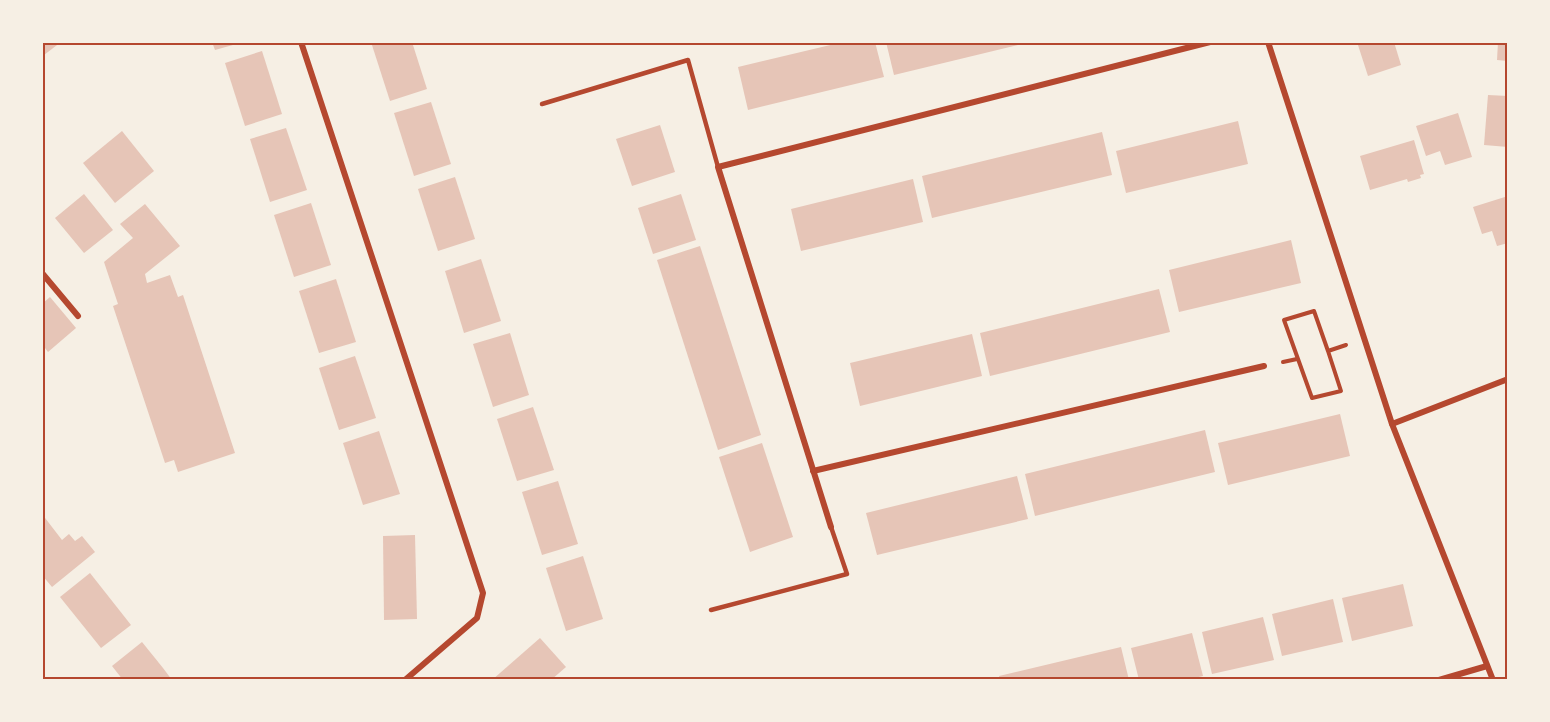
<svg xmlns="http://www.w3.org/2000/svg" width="1550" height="722" font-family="'Public Sans',sans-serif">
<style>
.building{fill:#e6c5b7}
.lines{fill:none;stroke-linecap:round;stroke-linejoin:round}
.path{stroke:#b5482f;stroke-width:4}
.service{stroke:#b5482f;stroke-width:4.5}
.minor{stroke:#b5482f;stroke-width:6}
.neatline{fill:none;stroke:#b5482f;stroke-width:2}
</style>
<rect width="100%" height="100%" fill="#f6efe4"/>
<g class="building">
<path d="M42 42H61L44 55 42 52Z"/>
<path d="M212 42H240V43L215 50Z"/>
<path d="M371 42H412L427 89 390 101Z"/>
<path d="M843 42H875L884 77 748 110 738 67Z"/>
<path d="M886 42H1026V43L894 75Z"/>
<path d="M1357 42H1394L1401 65 1368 76Z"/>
<path d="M1498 42H1508V61L1497 60Z"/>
<path d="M262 51 282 114 245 126 225 63Z"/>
<path d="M1488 95 1508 96V147L1484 145Z"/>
<path d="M431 102 451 164 414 176 394 113Z"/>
<path d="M1458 113 1472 157 1445 165 1440 151 1426 156 1416 126Z"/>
<path d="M1238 121 1248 164 1126 193 1116 151Z"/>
<path d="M660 125 675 172 632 186 616 139Z"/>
<path d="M286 128 307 190 270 202 250 139Z"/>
<path d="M122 131 154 171 115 203 83 163Z"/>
<path d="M1102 132 1112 175 932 218 922 176Z"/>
<path d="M1414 140 1424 174 1420 175 1421 178 1408 182 1407 179 1370 190 1360 156Z"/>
<path d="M455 177 475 239 438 251 418 189Z"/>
<path d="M913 179 923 222 801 251 791 209Z"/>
<path d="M84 194 113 230 84 253 55 218Z"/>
<path d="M681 194 696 240 653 254 638 208Z"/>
<path d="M1508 196V243L1497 246 1492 231 1482 234 1473 207Z"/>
<path d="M311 203 331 265 294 277 274 215Z"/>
<path d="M145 204 180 246 145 274 147 283 170 275 178 297 183 295 235 453 178 472 174 460 165 463 113 306 118 304 104 262 133 238 120 224Z"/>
<path d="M1291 240 1301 283 1179 312 1169 270Z"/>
<path d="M700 246 761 435 718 450 657 260Z"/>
<path d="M481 259 501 321 464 333 445 271Z"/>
<path d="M336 279 356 342 319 353 299 291Z"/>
<path d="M1159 289 1170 332 990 376 980 333Z"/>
<path d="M50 297 76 328 48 352 42 344V304Z"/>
<path d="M510 333 529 395 493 407 473 344Z"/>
<path d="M972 334 982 376 860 406 850 363Z"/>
<path d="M355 356 376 418 339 430 319 368Z"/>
<path d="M533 407 554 470 517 481 497 419Z"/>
<path d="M1340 414 1350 456 1228 485 1218 443Z"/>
<path d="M1205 430 1215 472 1035 516 1025 474Z"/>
<path d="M379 431 400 494 363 505 343 443Z"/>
<path d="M762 443 793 537 750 552 719 457Z"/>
<path d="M1017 476 1028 519 877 555 866 513Z"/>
<path d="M558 481 578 544 542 555 522 492Z"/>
<path d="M42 514 62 540 69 534 75 541 82 536 95 552 52 587 42 575Z"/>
<path d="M415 535 417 619 384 620 383 536Z"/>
<path d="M583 556 603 619 566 631 546 568Z"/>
<path d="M90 573 131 625 101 648 60 597Z"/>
<path d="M1403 584 1413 626 1352 641 1342 598Z"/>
<path d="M1333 599 1343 642 1282 656 1272 614Z"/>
<path d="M1263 617 1274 660 1212 674 1202 632Z"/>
<path d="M1192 633 1203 676 1186 680H1139L1131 648Z"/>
<path d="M540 638 566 667 551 680H492Z"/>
<path d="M142 642 163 668 172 680H123L112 666Z"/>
<path d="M1121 647 1129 680H1000L999 676Z"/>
</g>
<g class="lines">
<g class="path">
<path d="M1328 351 1314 311 1284 320 1312 398 1341 391 1328 351 1346 345"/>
<path d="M1283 362 1297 359"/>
</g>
<g class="service">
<path d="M542 104 688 60 718 167"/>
<path d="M711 610 847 574 831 527"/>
</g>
<g class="minor">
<path d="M301 42 483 593 477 618 405 680"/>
<path d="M1268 42 1392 424 1493 680"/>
<path d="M42 273 78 316"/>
<path d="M1392 424 1508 379"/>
<path d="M813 471 1264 366"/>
<path d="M831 527 718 167 1210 42"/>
<path d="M1439 680 1487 666"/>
</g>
</g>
<rect width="1550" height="722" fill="none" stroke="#f6efe4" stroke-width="87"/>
<rect x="44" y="44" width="1462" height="634" class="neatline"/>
</svg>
